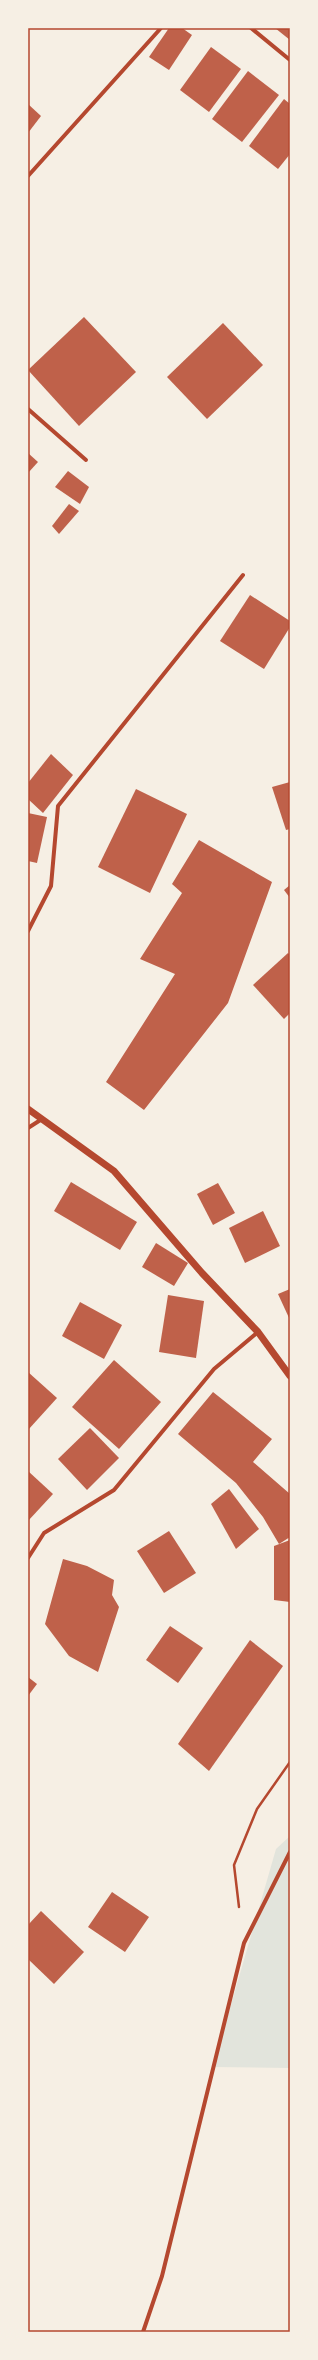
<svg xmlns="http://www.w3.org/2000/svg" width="318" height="2360" font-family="Arial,sans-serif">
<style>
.green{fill:#e2e4dc}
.building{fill:#bf614a}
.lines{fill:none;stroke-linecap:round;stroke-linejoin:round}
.path{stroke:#b5482f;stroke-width:2.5}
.minor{stroke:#b5482f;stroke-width:4}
.tertiary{stroke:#b5482f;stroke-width:7}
.neatline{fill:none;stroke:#b5482f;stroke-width:1.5}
</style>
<rect width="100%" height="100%" fill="#f6efe4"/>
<path class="green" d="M290 1836V2068L213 2067 276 1849Z"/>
<g class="building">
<path d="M169 28H182L192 35 169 70 149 57Z"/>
<path d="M275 28H290V40Z"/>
<path d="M211 47 241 69 209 112 180 90Z"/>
<path d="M248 71 279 95 242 142 212 119Z"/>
<path d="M284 99 290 104V154L278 169 249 146Z"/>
<path d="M28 104 41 116 28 133Z"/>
<path d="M84 317 136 372 79 426 28 370Z"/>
<path d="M223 323 263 365 207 419 167 377Z"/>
<path d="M28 453 38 462 28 473Z"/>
<path d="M68 471 89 487 80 504 55 487Z"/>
<path d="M69 504 79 511 59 534 52 526Z"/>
<path d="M250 595 290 621V627L264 669 220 641Z"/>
<path d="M51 754 73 775 43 813 28 799V783Z"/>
<path d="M290 782V829L286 830 272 787Z"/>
<path d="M136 789 187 814 150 893 98 867Z"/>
<path d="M28 813 47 817 37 863 28 861Z"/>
<path d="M199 840 272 882 228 1003 144 1110 106 1082 175 974 140 959 182 893 172 884Z"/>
<path d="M290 885V898L284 890Z"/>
<path d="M288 953 290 955V1013L284 1019 253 985Z"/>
<path d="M71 1182 137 1222 120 1250 54 1211Z"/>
<path d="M218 1183 235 1213 213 1225 197 1194Z"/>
<path d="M263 1211 280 1246 245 1263 229 1228Z"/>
<path d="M156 1243 188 1263 174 1286 142 1267Z"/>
<path d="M290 1289V1320L278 1294Z"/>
<path d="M168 1295 204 1301 196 1358 159 1352Z"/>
<path d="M80 1302 122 1325 104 1359 62 1336Z"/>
<path d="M114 1360 161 1402 119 1449 72 1407Z"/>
<path d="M28 1372 57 1398 28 1430Z"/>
<path d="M213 1392 272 1439 253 1462 290 1494V1537L279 1544 263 1517 236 1483 178 1434Z"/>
<path d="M90 1428 119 1458 87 1490 58 1459Z"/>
<path d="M28 1471 53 1494 28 1521Z"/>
<path d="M229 1489 259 1529 236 1549 211 1504Z"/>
<path d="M169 1531 196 1573 164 1593 137 1551Z"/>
<path d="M290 1540V1602L274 1600V1546Z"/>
<path d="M63 1559 87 1566 114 1580 112 1595 119 1607 98 1672 69 1656 45 1624Z"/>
<path d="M170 1626 203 1648 178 1683 146 1660Z"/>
<path d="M250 1640 283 1666 209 1771 178 1744Z"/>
<path d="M28 1677 37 1684 28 1696Z"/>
<path d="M112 1892 149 1917 125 1952 88 1927Z"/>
<path d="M41 1911 84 1952 54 1984 28 1959V1925Z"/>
</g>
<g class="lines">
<path class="path" d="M239 1907 234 1865 257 1809 290 1762"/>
<g class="minor">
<path d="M251 28 290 60"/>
<path d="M28 176 161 28"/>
<path d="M28 409 86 460"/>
<path d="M28 931 51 886 58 806 243 575"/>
<path d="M28 1128 42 1119"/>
<path d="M28 1558 44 1533 114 1490 214 1369 258 1332"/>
<path d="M143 2332 162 2276 244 1943 290 1852"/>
</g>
<path class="tertiary" d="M28 1109 114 1171 202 1273 258 1332 290 1376"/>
</g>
<rect width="318" height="2360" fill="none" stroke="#f6efe4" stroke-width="58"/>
<rect x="29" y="29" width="260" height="2302" class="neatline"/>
</svg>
